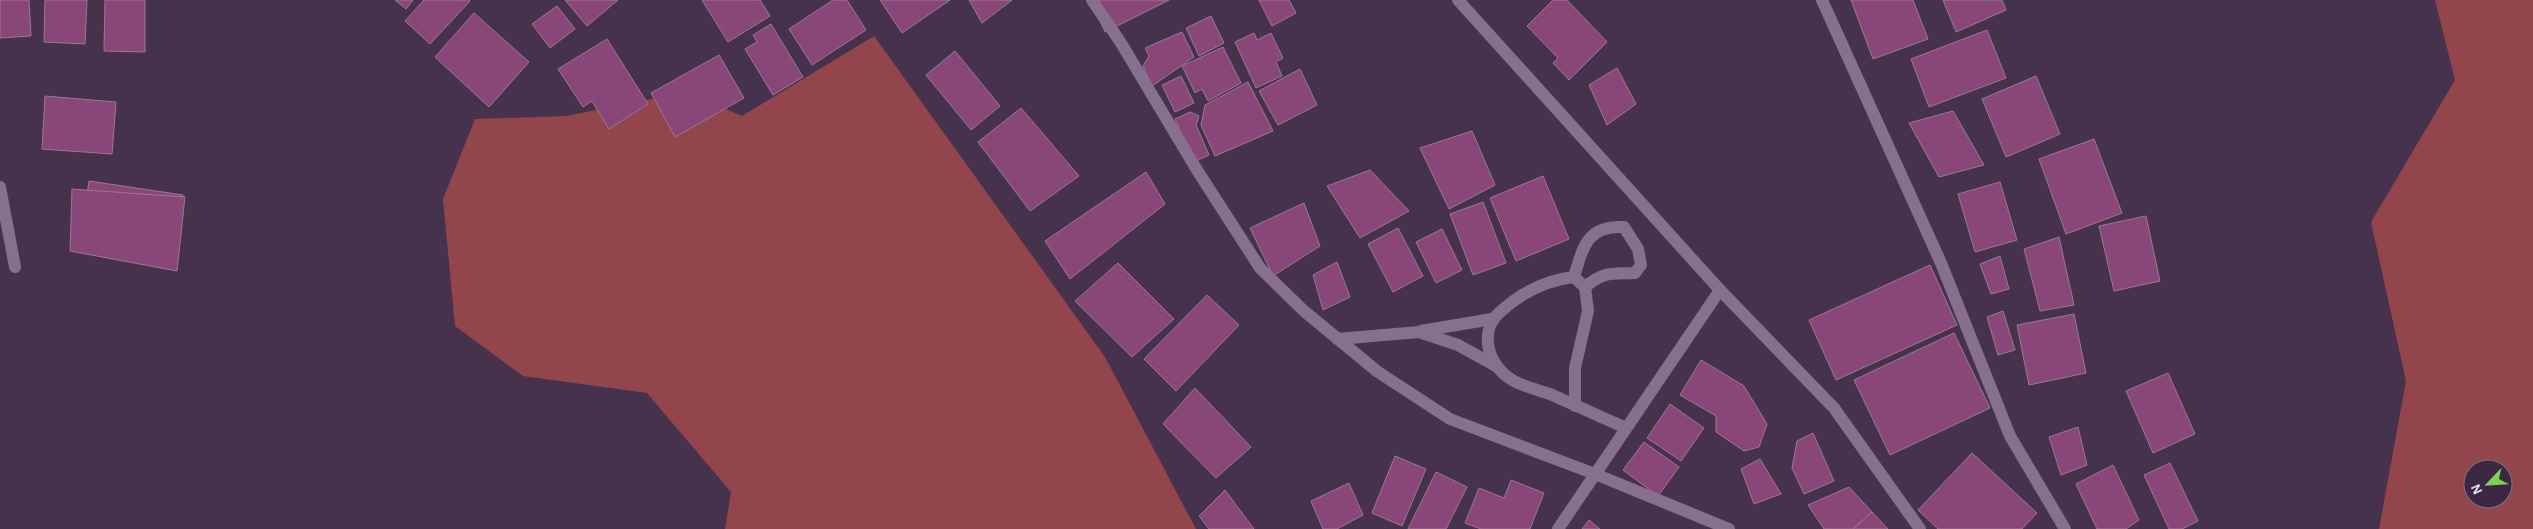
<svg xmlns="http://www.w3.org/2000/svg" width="2533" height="529" font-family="'Alegreya Sans',sans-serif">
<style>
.green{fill:#92454b;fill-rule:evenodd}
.building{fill:#894679;stroke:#9b7991}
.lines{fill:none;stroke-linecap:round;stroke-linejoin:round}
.minor{stroke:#86708e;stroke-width:12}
</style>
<rect width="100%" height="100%" fill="#47324e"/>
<g class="green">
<path d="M2435 0H2533V529H2379L2406 381 2371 222 2455 80ZM2473 469H2503V499H2473Z"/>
<path d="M874 36 1105 357 1196 529H725L731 492 647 393 523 376 455 326 443 199 475 119 566 116 686 92 742 116Z"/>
</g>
<g class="building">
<path d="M0 0H29L31 36 0 38Z"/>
<path d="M45 0H87L85 44 44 42Z"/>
<path d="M105 0H145V52L104 51Z"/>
<path d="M395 0H413L406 9Z"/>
<path d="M424 0H469L470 1 430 44 405 21Z"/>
<path d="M565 0H618L587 26Z"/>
<path d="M702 0H760L770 16 728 42Z"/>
<path d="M833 0H847L866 30 812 65 789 29Z"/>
<path d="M880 0H950L902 33Z"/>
<path d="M969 0H1012L982 23Z"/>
<path d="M1094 0H1169L1105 32 1091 2Z"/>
<path d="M1259 0H1289L1296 13 1272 26Z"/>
<path d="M1553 0H1567L1607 42 1569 80 1553 63 1558 58 1527 26Z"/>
<path d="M1851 0H1913L1928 39 1873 59Z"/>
<path d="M1943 0H2002L2006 10 1956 32Z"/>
<path d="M557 6 575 29 550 48 532 24Z"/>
<path d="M474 13 529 62 489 107 435 57Z"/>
<path d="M1211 16 1224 43 1199 56 1186 28Z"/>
<path d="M771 24 803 77 773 95 745 49 757 42 753 35Z"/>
<path d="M1987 30 2006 78 1929 107 1911 59Z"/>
<path d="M1182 32 1194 57 1152 86 1143 66 1149 56 1145 48Z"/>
<path d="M1254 33 1257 40 1271 33 1283 58 1276 62 1282 76 1256 88 1235 42Z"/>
<path d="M607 39 648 104 609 129 592 101 583 107 558 69Z"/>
<path d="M1223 47 1241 83 1208 101 1202 89 1195 93 1182 66Z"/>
<path d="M955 51 1000 106 971 130 926 75Z"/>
<path d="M719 55 744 98 675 137 651 93Z"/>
<path d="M1617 68 1636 104 1607 125 1589 85Z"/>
<path d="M1300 69 1317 105 1278 125 1259 91Z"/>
<path d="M1181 76 1194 103 1175 112 1162 85Z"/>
<path d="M2036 76 2060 134 2006 157 1982 99Z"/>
<path d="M1248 82 1273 131 1215 156 1201 125 1205 105Z"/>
<path d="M45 96 116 102 112 154 42 149Z"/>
<path d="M1021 108 1079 176 1030 211 978 142Z"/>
<path d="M1953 111 1984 165 1939 177 1909 123Z"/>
<path d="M1190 112 1199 116 1196 125 1209 155 1194 162 1175 119Z"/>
<path d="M1472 131 1495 185 1449 209 1420 148Z"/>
<path d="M2094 139 2122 213 2066 234 2039 159Z"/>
<path d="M1370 170 1409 211 1360 238 1327 186Z"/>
<path d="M1146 172 1165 204 1070 279 1045 241Z"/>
<path d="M1543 176 1569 239 1516 261 1490 198Z"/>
<path d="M89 181 183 195 176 244 82 230Z"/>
<path d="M2000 182 2017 240 1975 252 1958 194Z"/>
<path d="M72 189 185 197 177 271 70 251Z"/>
<path d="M1483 202 1506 263 1473 275 1450 214Z"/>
<path d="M1304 203 1320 246 1273 276 1250 228Z"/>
<path d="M2146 216 2160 281 2114 291 2099 226Z"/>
<path d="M1398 228 1423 276 1393 292 1368 244Z"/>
<path d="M1442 229 1462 270 1436 283 1416 242Z"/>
<path d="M2059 237 2074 305 2040 311 2024 249Z"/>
<path d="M2000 256 2009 289 1991 294 1980 264Z"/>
<path d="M1337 262 1350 297 1323 310 1313 275Z"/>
<path d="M1118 263 1174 319 1132 357 1075 301Z"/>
<path d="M1930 265 1957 325 1836 380 1809 320Z"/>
<path d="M1207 295 1239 325 1176 391 1144 359Z"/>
<path d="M2003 311 2015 350 1998 355 1987 317Z"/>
<path d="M2074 314 2086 373 2029 385 2017 325Z"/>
<path d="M1954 333 1990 408 1890 455 1854 380Z"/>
<path d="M1701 360 1744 386 1767 424 1759 447 1744 451 1716 432V416L1680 395Z"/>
<path d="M2168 373 2195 434 2153 453 2126 391Z"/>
<path d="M1195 388 1251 447 1216 478 1163 424Z"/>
<path d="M1670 404 1704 428 1681 461 1647 438Z"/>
<path d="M2078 427 2087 465 2061 475 2049 437Z"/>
<path d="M1813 433 1834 481 1804 494 1792 468 1797 441Z"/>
<path d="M1644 442 1679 467 1658 496 1623 470Z"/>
<path d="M1972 453 2037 513 2022 529H1938L1918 510Z"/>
<path d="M1395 456 1426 469 1402 526 1372 513Z"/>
<path d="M1760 459 1781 494 1754 504 1741 469Z"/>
<path d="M2170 463 2198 521 2182 529H2169L2144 475Z"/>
<path d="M2113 465 2139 520 2126 529H2097L2076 484Z"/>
<path d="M1436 472 1467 487 1446 529H1408Z"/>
<path d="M1511 480 1544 493 1530 529H1481L1465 523 1479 488 1504 498Z"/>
<path d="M1349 483 1363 515 1337 529H1323L1311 501Z"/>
<path d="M1849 487 1872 512 1853 529H1824L1808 505Z"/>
<path d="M1225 490 1254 529H1209L1199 516Z"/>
<path d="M1872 512 1888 529H1853Z"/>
<path d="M1589 520 1600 529H1582Z"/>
</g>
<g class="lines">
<g class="minor">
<path d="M1092 0 1121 43 1197 170 1260 268 1304 311 1378 372 1450 419 1595 474 1729 529"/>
<path d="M1458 0 1720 290 1834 408 1920 529"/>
<path d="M1822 0 1941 263 2010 436 2065 529"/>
<path d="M0 187 15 267"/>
<path d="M1574 277C1583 247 1587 225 1624 227L1638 249 1641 265 1635 273C1611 274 1604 271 1585 287"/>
<path d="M1421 331 1492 319"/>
<path d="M1337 339 1419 332 1458 345 1496 366"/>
<path d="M1575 406V368L1588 311 1585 287 1574 277C1546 280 1521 293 1500 312 1477 332 1489 368 1514 381 1525 387 1538 390 1550 394 1575 405 1601 417 1626 428"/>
<path d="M1558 529 1720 290"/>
</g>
</g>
<g transform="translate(2488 484) rotate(245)"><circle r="24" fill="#3c2844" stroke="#827189"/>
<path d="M0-4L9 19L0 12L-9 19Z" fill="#7dd154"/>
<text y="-8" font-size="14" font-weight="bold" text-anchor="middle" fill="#ecdff1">N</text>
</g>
</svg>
